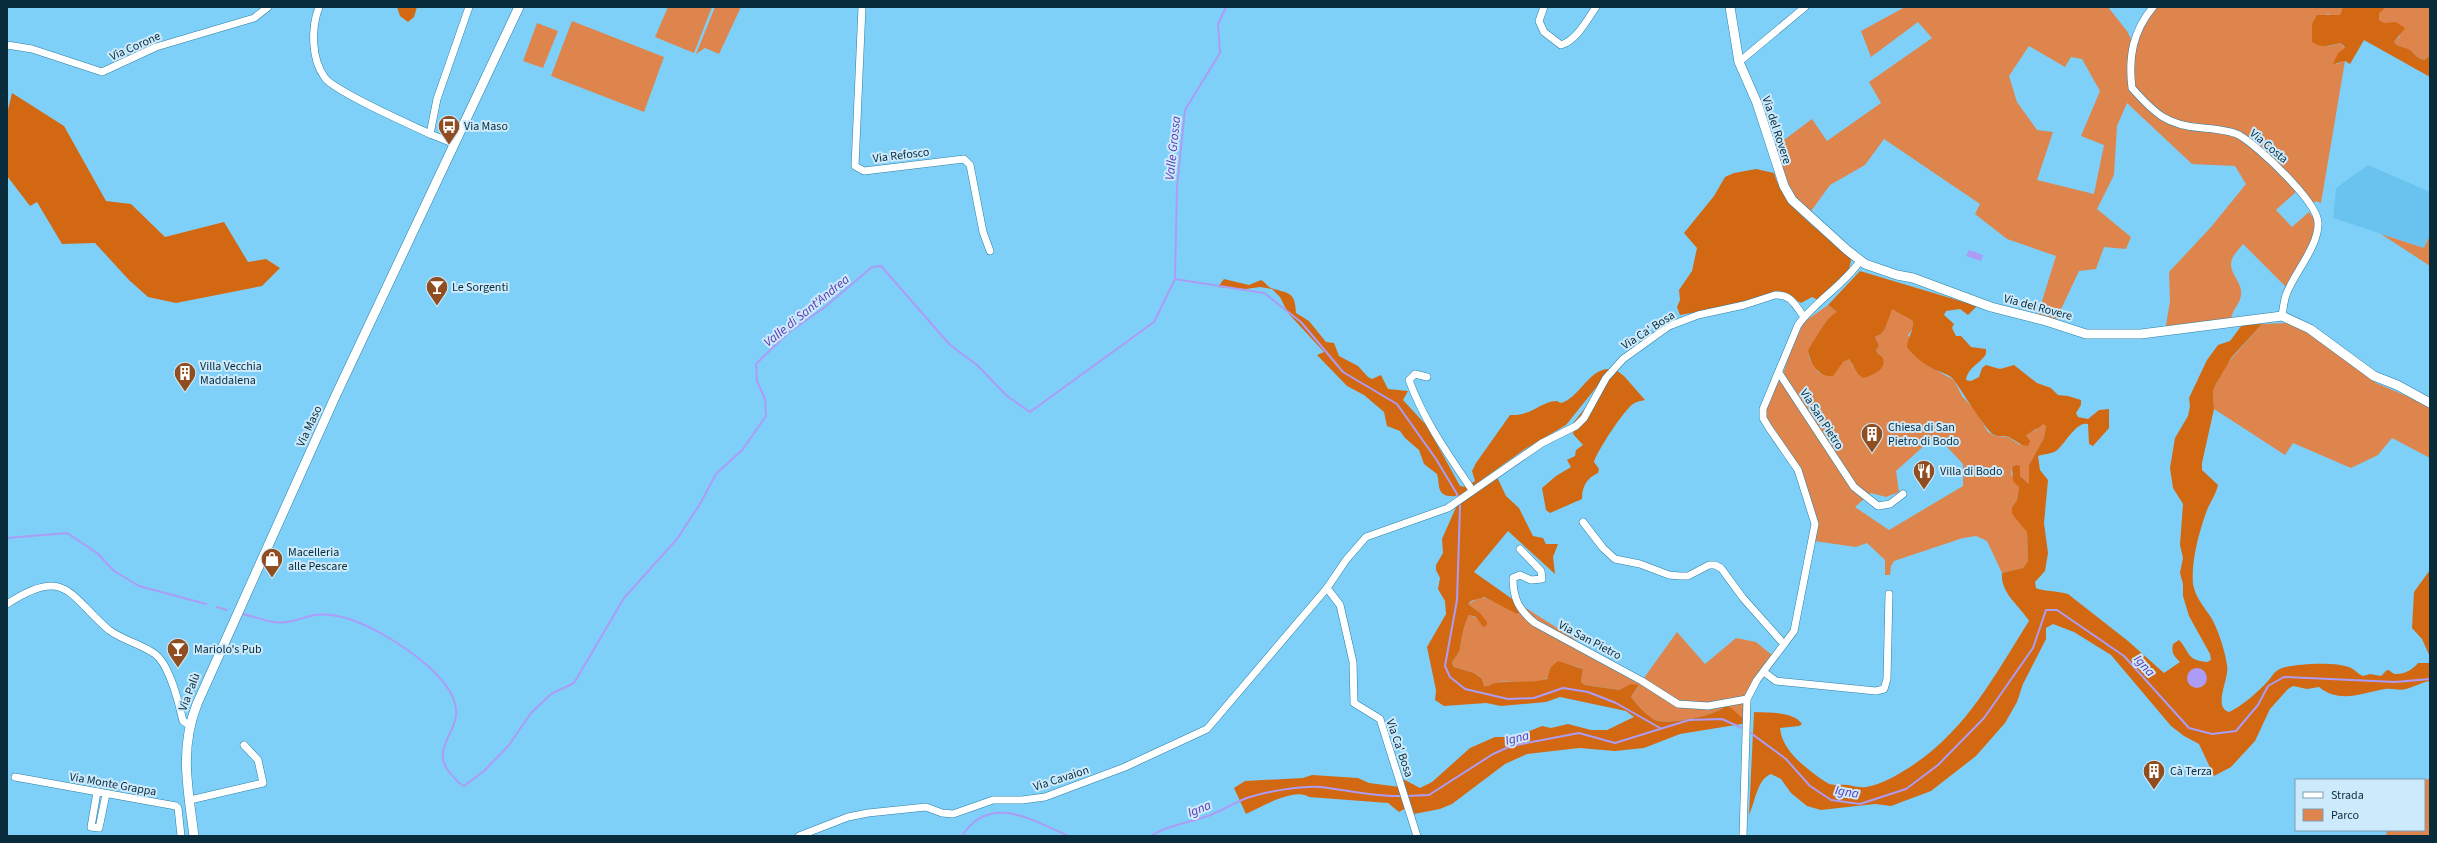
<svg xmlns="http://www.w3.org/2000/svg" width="2437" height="843" font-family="'Source Sans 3',sans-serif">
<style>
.built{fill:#6ac3ef}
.green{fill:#de854d;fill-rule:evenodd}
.forest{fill:#d36812}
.water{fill:#ac9cf5}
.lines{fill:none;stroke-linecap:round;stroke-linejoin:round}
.stream{stroke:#ac9cf5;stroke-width:2}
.street-casing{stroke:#297fa4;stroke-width:8}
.secondary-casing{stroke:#297fa4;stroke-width:10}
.street{stroke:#fff;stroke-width:7}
.secondary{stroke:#fff;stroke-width:9}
.labels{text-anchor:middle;stroke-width:4;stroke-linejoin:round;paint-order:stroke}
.street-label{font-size:12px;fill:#082c3c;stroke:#cceafb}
.poi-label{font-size:12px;fill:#082c3c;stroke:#cceafb;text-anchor:start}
.water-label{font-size:13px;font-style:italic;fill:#5d35b4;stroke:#cceafb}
</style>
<rect width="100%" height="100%" fill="#7fd0f9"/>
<path class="built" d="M2368 165 2430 192V235L2424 248 2333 218 2336 188Z"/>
<g class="green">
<path d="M668 7H712L694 53 655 37Z"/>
<path d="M715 7H741L719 54 705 48 696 54Z"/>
<path d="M1905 7H2108L2127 31 2132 41 2154 7H2343L2340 15 2333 16 2328 14 2312 24V42L2329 46 2340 43 2345 48 2336 64 2345 61 2321 203 2316 201 2312 205 2298 190 2276 210 2292 227 2309 212 2314 219 2316 238 2286 287 2243 244C2240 248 2234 254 2232 259 2227 273 2243 281 2241 295 2240 305 2231 310 2231 321L2165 331 2170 301 2169 272 2211 227 2246 184 2235 166 2192 164 2127 103 2117 126 2114 175 2097 209 2131 237 2126 249 2104 247 2096 269 2079 271 2055 322 2037 317 2056 256 2007 239 1975 214 1980 204 1884 139 1865 165 1830 185 1809 214 1790 193 1772 149 1812 119 1827 141 1881 103 1869 82 1932 38 1918 22 1871 57 1861 31ZM2029 46 2065 67 2071 57 2082 59 2100 91 2081 136 2104 145 2094 194 2037 180 2053 132 2037 130 2017 102 2009 76Z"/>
<path d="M2386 7H2430V56L2424 60C2416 58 2415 52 2408 50 2403 47 2399 48 2394 42L2400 36 2379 20V14Z"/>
<path d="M572 21 664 57 644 112 551 76Z"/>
<path d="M537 23 558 31 543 68 523 61Z"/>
<path d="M2381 234 2424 248 2430 235V266Z"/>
<path d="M1828 305 1837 312C1824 321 1818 337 1808 350L1809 358 1819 373 1849 359 1853 367 1883 365 1882 358 1876 350 1879 346 1875 337 1881 334 1885 329 1891 308 1913 321 1914 327 1908 335 1930 367 1954 380 1962 396 1975 410 1988 432 1995 436 2008 437 2020 445 2029 432 2036 430 2043 423 2046 426 2044 438 2029 465V484L2020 476 2016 465 2012 467 2011 474 2019 487 2017 500 2012 507 2027 532 2028 561 2023 568 2002 573 1987 541 1976 536 1963 538 1894 561 1891 566 1890 575H1885V560L1867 543 1856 547 1814 541 1817 524 1798 467 1767 423V404L1784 371 1792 347 1804 322ZM1936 435 1963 464V486L1889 530 1855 507 1871 493 1886 497 1899 492 1896 471Z"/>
<path d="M2287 323 2304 329 2376 383 2430 406V458L2392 438 2378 455 2351 468 2293 443 2285 455 2214 409 2213 391 2224 367 2262 324Z"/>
<path d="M1481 597C1488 598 1507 608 1514 612L1515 601 1576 640 1582 650 1641 682 1677 632 1705 664 1736 638 1756 642 1772 655 1750 695 1748 722 1726 706C1717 715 1667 726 1655 720 1645 715 1637 705 1631 697L1639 686H1628L1619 690 1585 685 1581 682 1583 669C1572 664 1562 663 1551 667L1549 676C1537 689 1511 678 1496 683 1491 684 1489 687 1484 686L1482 679 1474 673 1454 667 1452 663C1454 658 1459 654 1460 649 1461 640 1464 624 1469 615L1479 619 1481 625 1480 613 1468 604Z"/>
<path d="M2430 779V836H2386L2387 830H2424V780H2408Z"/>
</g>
<g class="forest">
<path d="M397 7H417L414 17 408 22 400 16Z"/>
<path d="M2343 7H2386L2379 14V20L2384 23 2396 22 2405 28 2394 42C2399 49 2406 46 2411 51 2417 56 2417 58 2424 60L2430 56V77L2364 40 2350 64 2345 61 2333 64 2338 53 2345 48 2344 46 2340 43C2330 45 2321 49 2312 42V24L2317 15H2340Z"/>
<path d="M12 93 64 126 106 201 131 204 165 237 224 222 248 262 266 259 280 268 262 286 176 303 148 297 129 280 95 243 62 244 37 202 30 206 7 176V114Z"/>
<path d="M1756 169 1774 173C1785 210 1823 233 1851 256 1852 276 1834 288 1822 302L1812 297 1801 303 1780 291 1752 302 1680 315 1677 307 1680 300 1679 290 1692 271 1697 248 1684 233 1714 196 1725 177 1734 173Z"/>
<path d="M1860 271 1977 306 1968 315 1960 309 1946 311 1944 315 1954 324 1952 328 1956 336H1961L1971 347 1986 349V354C1980 364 1968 367 1966 380L1971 381 1979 377 1982 368 1986 365 2000 369 2014 365 2037 383 2051 388 2058 395 2068 396 2081 400V405L2076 413 2078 417 2088 419 2099 410 2109 409V428L2093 446 2089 444 2088 424C2076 421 2066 443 2056 451 2051 454 2044 454 2038 456L2040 470 2048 480 2044 523 2048 553 2045 571 2035 582 2036 588C2041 591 2058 591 2068 594L2128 641 2164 673 2180 662C2174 656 2171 653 2173 644L2179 640C2191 653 2186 660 2207 662L2211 660 2210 654 2189 616 2183 596V584L2180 573 2183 558 2180 545 2183 504 2173 488 2170 468 2175 438 2188 416 2190 406 2189 398 2207 360 2218 345 2230 341 2242 325 2262 324 2231 358 2216 384 2213 391 2214 409 2202 463V470L2218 485C2216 494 2211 501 2207 510 2199 532 2191 561 2193 584 2195 597 2205 608 2212 619 2219 632 2225 651 2227 665 2230 679 2212 706 2229 712 2242 706 2258 692 2268 681 2271 678 2273 673 2278 670 2289 663 2339 661 2351 668 2355 670 2358 674 2363 676L2370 674 2381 676 2387 670C2391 670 2391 673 2395 674 2403 675 2414 669 2418 663H2430V681C2421 682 2415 687 2406 689 2400 691 2392 688 2385 689 2361 693 2340 704 2319 687L2307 689 2293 686 2288 689 2270 709 2255 741 2231 767 2214 776 2199 744 2184 736 2171 726 2111 655 2074 632 2053 624 2046 628V639L2023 684 2017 702 2005 723 1976 756 1931 791 1891 806 1875 804 1821 810 1807 806 1791 793 1781 779 1771 774C1757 779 1755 803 1749 815L1754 712C1768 713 1793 711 1802 724L1799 726 1780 728C1782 749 1801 764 1817 776 1834 788 1829 784 1848 785 1854 786 1859 788 1866 787 1882 784 1896 776 1910 767 1967 730 1994 676 2029 621 2020 606 2000 593 2002 573L2023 568 2028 561 2027 532 2012 514V507L2017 500 2019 487 2013 481 2012 467 2016 465 2020 466V476L2029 484V465L2044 438 2046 426 2043 424C2038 430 2031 430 2026 436L2030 441 2028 446C2020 445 2016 441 2009 437 2004 435 1998 437 1994 435 1987 432 1960 388 1954 380 1949 373 1937 372 1930 367 1921 362 1913 355 1907 347 1908 337 1914 330 1913 321L1892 309 1885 329 1881 334 1875 337 1879 346 1876 350C1877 353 1880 355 1882 357 1889 369 1871 376 1863 378L1858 374 1849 359 1843 362 1833 376C1819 378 1809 362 1808 350 1815 340 1827 316 1837 312L1828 305Z"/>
<path d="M1224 279 1249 285 1261 280C1265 282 1267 286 1271 288 1288 294 1295 290 1296 313L1309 321 1326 342 1334 343 1339 356 1358 366 1368 377 1372 379 1381 375 1388 389 1408 391 1403 400 1427 426 1460 486 1466 487 1475 481 1472 471 1476 463 1510 415C1534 416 1538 402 1557 401L1561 403C1581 397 1589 367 1611 369L1566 425 1525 449 1459 496C1457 495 1454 497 1450 496 1436 495 1440 483 1437 474L1424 464 1419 450 1405 438 1400 431 1387 426 1384 412 1364 395 1347 386 1317 355 1324 352 1288 313 1280 297 1272 289 1260 287 1246 289 1218 287Z"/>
<path d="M1616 370 1624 376 1645 400C1641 401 1637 401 1633 404 1624 410 1597 451 1594 462L1599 469 1598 473C1587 478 1582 486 1582 499L1550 513 1546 510 1542 488 1556 476 1571 467 1567 460 1575 456 1576 450 1583 445 1573 434 1575 422 1573 423Z"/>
<path d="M1497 477 1506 496 1519 508 1533 536 1543 538 1546 544H1558L1553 557 1555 574 1508 531 1474 572 1515 601 1521 610 1517 614C1505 608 1495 602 1484 597L1471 601 1468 604 1480 613 1487 622V625L1483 627 1476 617 1469 615C1464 624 1461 640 1460 649 1459 654 1454 658 1452 663L1454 667 1474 673 1482 679 1484 686C1489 687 1490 684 1495 683 1513 680 1530 684 1547 679L1551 667 1558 661 1583 669 1581 682 1585 685 1619 690 1631 684 1639 685 1631 697C1637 705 1646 715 1655 720 1667 726 1717 715 1726 706L1731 708 1748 723 1680 734 1644 748 1615 751 1579 748 1527 754 1505 764 1452 804 1440 809 1414 814 1403 779 1420 788 1432 782 1470 748 1495 737H1515L1542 726 1551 728 1568 724 1591 730H1607L1634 717 1626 711 1560 697 1546 702 1501 706 1486 703 1444 706 1435 700 1436 690 1427 647 1446 614 1445 601 1438 589 1440 578 1436 570V565L1443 553 1442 539 1457 505Z"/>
<path d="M2430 570V657L2422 639 2412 628 2414 592Z"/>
<path d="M1312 775 1358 778 1369 783 1400 787 1406 808 1399 812 1388 803 1309 797C1294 787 1260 808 1246 814L1234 788 1245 781 1303 778Z"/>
</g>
<g class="water">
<path d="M1969 250 1983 255 1981 261 1966 256Z"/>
<circle cx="2197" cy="678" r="10"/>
</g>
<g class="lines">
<g class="stream">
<path d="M1175 279 1264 293 1301 322 1343 372 1397 404 1436 459 1457 494 1460 506 1457 600 1445 666 1450 677 1465 689 1508 699 1534 698 1563 688 1588 692 1616 703 1660 728"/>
<path d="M7 538 67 533 97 553 114 571 139 586 206 604"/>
<path d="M217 607 227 610"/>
<path d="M242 614C253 616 264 621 274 622 288 624 298 619 310 616 335 610 363 623 384 635 408 649 448 676 455 704 463 731 427 748 451 774 455 779 459 784 464 786L484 771 509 745 531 713 551 694 574 683 624 598 677 539 700 504 716 474 743 449 766 416 765 399 757 381 756 364 788 333 825 307 872 267 881 266 950 345 977 365 1007 396 1030 412 1154 322 1175 279 1177 187 1185 110 1220 53 1218 24 1226 7"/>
<path d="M1748 731 1786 759 1810 786 1831 800 1860 804 1906 789 1938 765 1984 718 2033 648 2046 610H2057L2124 656 2189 728 2212 734 2236 731 2258 705 2268 686 2284 677 2395 682 2430 679"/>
<path d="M1406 796 1429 795 1493 754 1511 746 1579 733 1615 743 1689 720 1722 719 1744 729"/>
<path d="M962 836C990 792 1033 821 1069 836"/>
<path d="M1151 836C1165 826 1188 823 1205 817 1221 812 1234 802 1250 797 1269 791 1300 786 1320 787 1347 790 1374 797 1402 796"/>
</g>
<g class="street-casing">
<g id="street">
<path d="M319 7C311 28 311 59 325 78 336 92 411 125 430 134"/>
<path d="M862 7 855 166 864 171 964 159 970 165 983 232 990 251"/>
<path d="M1544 7 1539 21 1544 32 1561 45C1577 40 1587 20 1596 7"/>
<path d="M2153 7C2133 31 2128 57 2132 88 2155 114 2168 126 2203 128 2214 129 2229 130 2239 135 2258 146 2318 202 2318 223 2319 246 2294 273 2286 295 2284 301 2283 309 2282 316"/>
<path d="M7 45 32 49 102 72 156 47 254 18 268 7"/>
<path d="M1739 62 1805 7"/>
<path d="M455 144 430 134 437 99 469 7"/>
<path d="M1779 373 1854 487 1878 506 1890 504 1903 494"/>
<path d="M1427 377 1415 374 1409 380C1424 421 1448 454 1472 490"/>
<path d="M1583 522 1603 548 1615 559 1640 564 1669 575 1680 576H1688L1709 565H1715L1721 568 1743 598 1783 643"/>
<path d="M1520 549 1541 571 1542 579 1531 580 1520 575 1513 578C1513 599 1519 610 1535 623L1642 681 1678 704 1708 706 1747 699"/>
<path d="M1327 588 1340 605 1353 662 1354 703 1380 719 1417 836"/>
<path d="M7 604C66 565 69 596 109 630 122 640 141 644 155 654 170 665 179 704 183 721L189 725"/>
<path d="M1764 672 1776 681 1876 691 1884 689 1887 679 1889 594"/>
<path d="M15 777 176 806 178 808 181 836"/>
<path d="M97 792 91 827 99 828 106 794"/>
<path d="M190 800 263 783 258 760 244 745"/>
<path d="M799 836 848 817 868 813 926 807 942 813 953 814 993 800H1022L1045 797 1125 767 1207 729 1327 588 1346 560 1366 537 1448 508 1542 443 1576 426 1584 418 1606 378 1623 359 1669 326 1698 315 1744 305 1775 295C1791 294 1795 305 1804 317"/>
<path d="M1743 836 1747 699 1757 680 1794 631 1815 524 1798 470 1769 428 1763 418V409L1798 325C1815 301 1843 286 1860 261"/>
</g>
</g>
<g class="secondary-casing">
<g id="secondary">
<path d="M1730 7 1739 62 1757 103 1784 186 1792 200 1847 250 1865 264 1897 275 1913 278 1991 307 2046 321 2086 334H2141L2282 316 2310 329 2374 376 2397 385 2430 403"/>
<path d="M194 836C188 788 179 750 197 704L335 397 519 7"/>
</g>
</g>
<use href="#street" class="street"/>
<use href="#secondary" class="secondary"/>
</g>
<defs>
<g id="bus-pin" transform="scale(1.15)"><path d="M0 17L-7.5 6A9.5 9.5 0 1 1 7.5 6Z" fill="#904d1f" stroke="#cceafb"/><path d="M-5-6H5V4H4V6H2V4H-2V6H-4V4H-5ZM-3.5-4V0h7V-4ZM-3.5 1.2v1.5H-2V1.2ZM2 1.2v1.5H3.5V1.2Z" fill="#fff"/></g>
<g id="bar-pin" transform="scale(1.15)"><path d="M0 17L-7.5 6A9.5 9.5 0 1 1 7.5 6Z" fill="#904d1f" stroke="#cceafb"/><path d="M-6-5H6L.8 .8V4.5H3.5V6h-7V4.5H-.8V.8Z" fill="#fff"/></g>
<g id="building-pin" transform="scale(1.15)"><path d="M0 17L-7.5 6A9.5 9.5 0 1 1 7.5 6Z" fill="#904d1f" stroke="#cceafb"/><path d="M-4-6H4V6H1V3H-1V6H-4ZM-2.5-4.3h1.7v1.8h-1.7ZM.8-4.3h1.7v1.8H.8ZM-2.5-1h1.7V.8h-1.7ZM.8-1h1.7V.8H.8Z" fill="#fff"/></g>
<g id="restaurant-pin" transform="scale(1.15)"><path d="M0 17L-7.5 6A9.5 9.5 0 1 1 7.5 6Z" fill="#904d1f" stroke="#cceafb"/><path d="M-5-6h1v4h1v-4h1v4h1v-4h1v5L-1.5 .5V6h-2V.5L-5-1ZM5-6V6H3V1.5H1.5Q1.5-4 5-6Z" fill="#fff"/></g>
<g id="shop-pin" transform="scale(1.15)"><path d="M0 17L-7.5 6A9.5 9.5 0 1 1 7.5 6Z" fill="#904d1f" stroke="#cceafb"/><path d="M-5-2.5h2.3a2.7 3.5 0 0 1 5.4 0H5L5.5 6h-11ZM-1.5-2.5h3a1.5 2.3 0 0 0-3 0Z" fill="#fff"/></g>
</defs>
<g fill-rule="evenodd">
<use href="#bus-pin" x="449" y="126"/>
<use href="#bar-pin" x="437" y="287"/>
<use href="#building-pin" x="185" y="373"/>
<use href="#building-pin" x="1872" y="434"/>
<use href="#restaurant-pin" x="1924" y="471"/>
<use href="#shop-pin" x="272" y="559"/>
<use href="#bar-pin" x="178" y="649"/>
<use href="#building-pin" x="2154" y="771"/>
</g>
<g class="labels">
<g class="street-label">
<text transform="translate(135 46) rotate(-24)" y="4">Via Corone</text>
<text transform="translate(1777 130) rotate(72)" y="4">Via del Rovere</text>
<text transform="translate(2269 146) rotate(40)" y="4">Via Costa</text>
<text transform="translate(901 155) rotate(-7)" y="4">Via Refosco</text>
<text transform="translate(2038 307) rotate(15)" y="4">Via del Rovere</text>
<text transform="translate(1648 330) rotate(-33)" y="4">Via Ca' Bosa</text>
<text transform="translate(1822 419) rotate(57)" y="4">Via San Pietro</text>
<text transform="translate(309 426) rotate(-65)" y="4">Via Maso</text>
<text transform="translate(1590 640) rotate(28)" y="4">Via San Pietro</text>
<text transform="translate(189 692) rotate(-69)" y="4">Via Palù</text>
<text transform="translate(1400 748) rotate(71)" y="4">Via Ca' Bosa</text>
<text transform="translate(1061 778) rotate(-18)" y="4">Via Cavaion</text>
<text transform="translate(113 784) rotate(10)" y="4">Via Monte Grappa</text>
</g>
<g class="poi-label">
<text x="464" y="130">Via Maso</text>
<text x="452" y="291">Le Sorgenti</text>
<text x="200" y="370">Villa Vecchia<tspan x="200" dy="14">Maddalena</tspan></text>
<text x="1888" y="431">Chiesa di San<tspan x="1888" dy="14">Pietro di Bodo</tspan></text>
<text x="1940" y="475">Villa di Bodo</text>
<text x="288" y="556">Macelleria<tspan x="288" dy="14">alle Pescare</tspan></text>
<text x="194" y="653">Mariolo's Pub</text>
<text x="2170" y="775">Cà Terza</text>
</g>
<g class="water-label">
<text transform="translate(1172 148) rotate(-84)" y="5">Valle Grossa</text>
<text transform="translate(806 310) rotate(-39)" y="5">Valle di Sant'Andrea</text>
<text transform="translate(2145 665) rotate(48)" y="5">Igna</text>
<text transform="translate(1517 737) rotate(-14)" y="5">Igna</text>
<text transform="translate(1847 791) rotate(9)" y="5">Igna</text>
<text transform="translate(1199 808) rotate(-22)" y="5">Igna</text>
</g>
</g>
<rect width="2437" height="843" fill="none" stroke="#082c3c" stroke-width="16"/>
<rect x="2295" y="779" width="130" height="52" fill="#cceafb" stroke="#7e9eaf"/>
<rect x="2303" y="792" width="20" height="6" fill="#ffffff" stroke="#7e9eaf"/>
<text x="2331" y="799" font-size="12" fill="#082c3c">Strada</text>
<rect x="2303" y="809" width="20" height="12" fill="#de854d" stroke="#7e9eaf"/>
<text x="2331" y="819" font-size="12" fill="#082c3c">Parco</text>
</svg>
